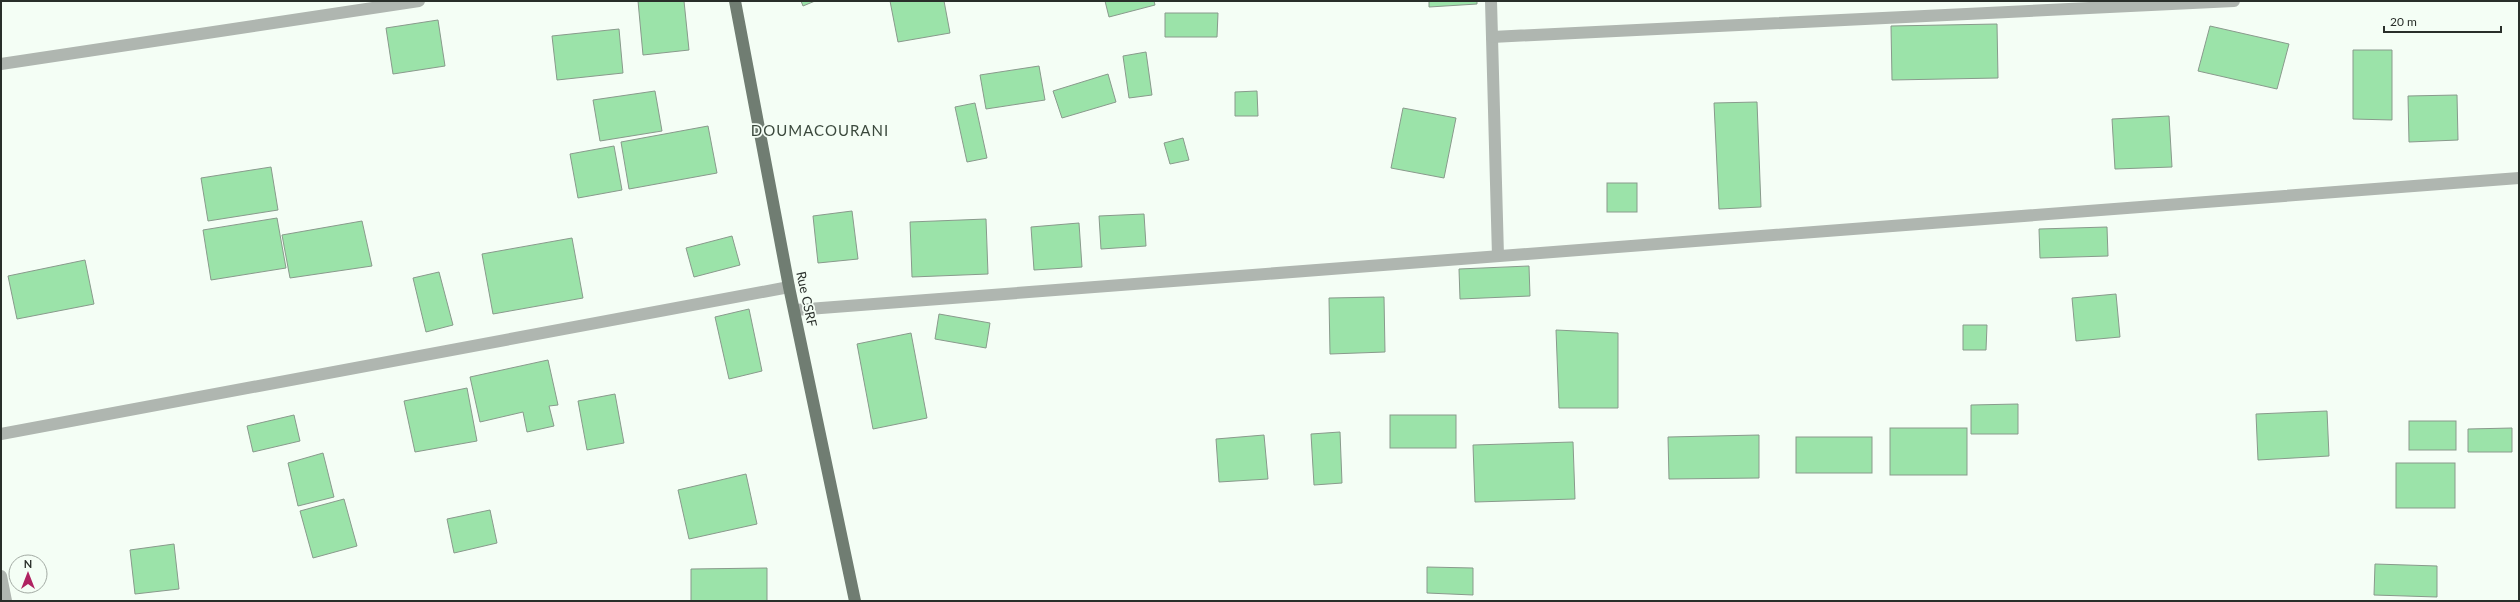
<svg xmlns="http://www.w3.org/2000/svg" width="2520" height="602" font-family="Lato,sans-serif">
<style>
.building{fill:#9be3a9;stroke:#899a8c}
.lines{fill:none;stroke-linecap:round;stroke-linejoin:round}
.minor{stroke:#afb6b0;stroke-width:12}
.major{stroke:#707d72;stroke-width:12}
.labels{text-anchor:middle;stroke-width:3.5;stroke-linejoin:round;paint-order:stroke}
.street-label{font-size:13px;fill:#292f2a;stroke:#f4fef5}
.quarter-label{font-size:15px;letter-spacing:1px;fill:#3b493d;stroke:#f4fef5}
</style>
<rect width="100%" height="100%" fill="#f4fef5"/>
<g class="building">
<path d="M638 1H684L689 50 643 55Z"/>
<path d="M801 1H815L803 6Z"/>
<path d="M890 1H944L950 33 898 42Z"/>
<path d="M1105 1H1154L1155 5 1109 17Z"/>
<path d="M1429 1H1477V4L1429 7Z"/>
<path d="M1165 13H1218L1217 37H1165Z"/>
<path d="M438 20 445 66 393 74 386 28Z"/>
<path d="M1997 24 1998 78 1892 80 1891 26Z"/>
<path d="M2210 26 2289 44 2277 89 2198 71Z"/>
<path d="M619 29 623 73 557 80 552 36Z"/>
<path d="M2353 50H2392V120L2353 119Z"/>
<path d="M1146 52 1152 95 1129 98 1123 56Z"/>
<path d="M1039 66 1045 100 986 109 980 75Z"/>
<path d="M1108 74 1116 102 1062 118 1053 91Z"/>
<path d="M655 91 662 131 600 141 593 100Z"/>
<path d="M1257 91 1258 116H1235V92Z"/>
<path d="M2457 95 2458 140 2409 142 2408 96Z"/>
<path d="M1757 102 1761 207 1719 209 1714 103Z"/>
<path d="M975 103 987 158 967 162 955 107Z"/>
<path d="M1403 108 1456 118 1444 178 1391 168Z"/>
<path d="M2169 116 2172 167 2115 169 2112 119Z"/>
<path d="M708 126 717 173 629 189 621 142Z"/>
<path d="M1183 138 1189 160 1170 164 1164 143Z"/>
<path d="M614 146 622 190 578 198 570 154Z"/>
<path d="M271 167 278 210 208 221 201 178Z"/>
<rect x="1607" y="183" width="30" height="29"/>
<path d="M852 211 858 259 818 263 813 216Z"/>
<path d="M1144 214 1146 246 1101 249 1099 216Z"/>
<path d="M277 218 286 268 211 280 203 230Z"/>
<path d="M986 219 988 274 912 277 910 222Z"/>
<path d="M362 221 372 266 290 278 282 235Z"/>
<path d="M1079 223 1082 267 1034 270 1031 227Z"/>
<path d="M2107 227 2108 256 2040 258 2039 229Z"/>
<path d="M732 236 740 265 694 277 686 248Z"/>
<path d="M572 238 583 298 493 314 482 254Z"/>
<path d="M85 260 94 304 17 319 8 276Z"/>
<path d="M1529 266 1530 296 1460 299 1459 269Z"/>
<path d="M439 272 453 325 426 332 413 278Z"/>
<path d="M2116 294 2120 337 2076 341 2072 298Z"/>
<path d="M1384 297 1385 352 1330 354 1329 298Z"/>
<path d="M749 309 762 371 729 379 715 317Z"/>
<path d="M939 314 990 323 986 348 935 339Z"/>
<path d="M1963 325H1987L1986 350H1963Z"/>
<path d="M1556 330 1618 333V408H1559Z"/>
<path d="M911 333 927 418 873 429 857 344Z"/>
<path d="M548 360 558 405 549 406 554 426 527 432 523 412 480 422 470 377Z"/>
<path d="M467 388 477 441 415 452 404 401Z"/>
<path d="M615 394 624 443 587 450 578 401Z"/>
<path d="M2018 404V434H1971V405Z"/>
<path d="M2327 411 2329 456 2258 460 2256 414Z"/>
<path d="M294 415 300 441 253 452 247 426Z"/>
<rect x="1390" y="415" width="66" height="33"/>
<rect x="2409" y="421" width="47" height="29"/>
<rect x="1890" y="428" width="77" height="47"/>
<path d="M2512 428V452H2468V429Z"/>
<path d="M1340 432 1342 483 1314 485 1311 434Z"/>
<path d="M1264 435 1268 479 1219 482 1216 439Z"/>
<path d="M1759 435V478L1669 479 1668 437Z"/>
<rect x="1796" y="437" width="76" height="36"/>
<path d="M1573 442 1575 499 1475 502 1473 445Z"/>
<path d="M323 453 334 497 298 506 288 463Z"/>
<rect x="2396" y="463" width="59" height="45"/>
<path d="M746 474 757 524 689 539 678 490Z"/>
<path d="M344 499 357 546 313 558 300 511Z"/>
<path d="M490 510 497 543 454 553 447 519Z"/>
<path d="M174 544 179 589 135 594 130 550Z"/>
<path d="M2375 564 2437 566V597L2374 595Z"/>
<path d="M1427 567 1473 568V595L1427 593Z"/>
<path d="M767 568V601H691V569Z"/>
</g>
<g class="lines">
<g class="minor">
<path d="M1491 1 1498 256"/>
<path d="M1492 37 2234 1"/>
<path d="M1 64 419 1"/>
<path d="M795 310 2519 178"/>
<path d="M1 434 789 287"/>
<path d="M1 576 6 601"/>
</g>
<path class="major" d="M735 1 789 287 855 601"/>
</g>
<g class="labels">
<g class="street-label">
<text transform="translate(807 299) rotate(78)" y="5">Rue CSRF</text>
</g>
<g class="quarter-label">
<text x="820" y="136">DOUMACOURANI</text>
</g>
</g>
<rect width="2520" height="602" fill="none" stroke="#292f2a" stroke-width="4"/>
<g transform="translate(28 574)"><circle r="19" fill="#f4fef5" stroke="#a3aba4"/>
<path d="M0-3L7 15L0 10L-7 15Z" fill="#af2361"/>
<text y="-6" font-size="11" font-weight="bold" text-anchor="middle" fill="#292f2a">N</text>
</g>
<path d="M2384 26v6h117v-6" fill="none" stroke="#292f2a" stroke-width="2"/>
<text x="2390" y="26" font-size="12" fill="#292f2a" stroke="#f4fef5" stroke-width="3" paint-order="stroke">20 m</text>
</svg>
